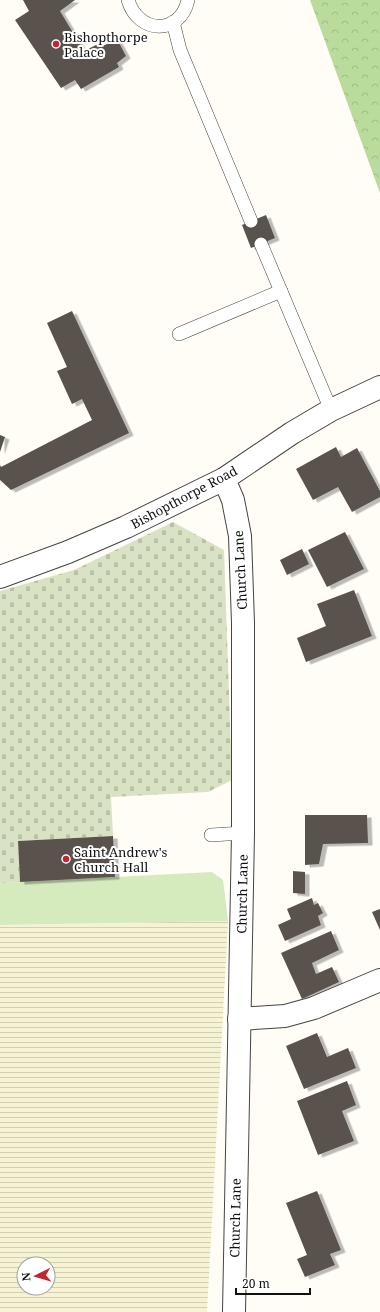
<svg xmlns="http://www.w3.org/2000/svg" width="380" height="1312" font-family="'Noto Serif',serif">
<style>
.farmland{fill:url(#farmland-rules);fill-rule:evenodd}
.grass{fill:#d5ebbd}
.forest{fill:url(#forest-crowns)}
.cemetery{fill:url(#cemetery-stones)}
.building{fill:#5a524d;filter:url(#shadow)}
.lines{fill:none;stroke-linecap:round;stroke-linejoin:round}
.service-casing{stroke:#444;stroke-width:14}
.minor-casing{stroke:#444;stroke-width:24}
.tertiary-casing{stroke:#444;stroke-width:24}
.service{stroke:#fff;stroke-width:13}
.minor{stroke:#fff;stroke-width:22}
.tertiary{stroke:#fff;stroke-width:22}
.poi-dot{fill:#c4262e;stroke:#fff;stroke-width:1.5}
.labels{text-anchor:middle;stroke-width:4;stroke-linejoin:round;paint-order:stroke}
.poi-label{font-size:13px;fill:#111;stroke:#fff;text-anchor:start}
.street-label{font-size:13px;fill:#111;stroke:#fff}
</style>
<defs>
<pattern id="farmland-rules" width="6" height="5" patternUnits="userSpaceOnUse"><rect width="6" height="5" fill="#f6f3d4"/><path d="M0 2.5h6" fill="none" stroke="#d2cfb5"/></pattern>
<pattern id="forest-crowns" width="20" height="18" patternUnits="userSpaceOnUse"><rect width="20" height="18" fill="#b9dc9c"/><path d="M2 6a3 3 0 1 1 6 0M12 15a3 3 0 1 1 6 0" fill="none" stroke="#9ebc85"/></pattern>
<pattern id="cemetery-stones" width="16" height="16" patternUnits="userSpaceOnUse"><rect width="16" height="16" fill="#d9e3c4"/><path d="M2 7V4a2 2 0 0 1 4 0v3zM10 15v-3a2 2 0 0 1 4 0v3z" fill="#b9c2a7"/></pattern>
<filter id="shadow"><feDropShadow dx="4.5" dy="2.5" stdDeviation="0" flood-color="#0004"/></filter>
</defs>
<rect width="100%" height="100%" fill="#fffdf5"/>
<path class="farmland" d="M228 921 207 1312H0V925ZM24 1264H48V1288H24Z"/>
<path class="grass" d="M212 872 223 880 228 921 0 925V883Z"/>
<path class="forest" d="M310 0H380V193Z"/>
<path class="cemetery" d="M173 522 224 550 232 780 208 792 111 797 113 836 18 841 20 882 0 883V591L74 570Z"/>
<g class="building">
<path d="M23 0H75L60 11 84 51 102 42 103 46 117 39 126 56 117 63 119 67 81 89 75 80 61 88 15 20 29 11Z"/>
<path d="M266 215 275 238 251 248 242 225Z"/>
<path d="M72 311 129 433 11 490 0 480V465L1 467 92 420 82 399 72 404 57 371 67 367 47 323Z"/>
<path d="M0 435 5 437 0 452Z"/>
<path d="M336 447 341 457 357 448 380 491V497L352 512 338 487 313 500 296 469Z"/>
<path d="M345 532 364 569 327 587 308 550Z"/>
<path d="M302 549 309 564 287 575 280 560Z"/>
<path d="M354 590 372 636 306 662 297 638 326 626 317 604Z"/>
<path d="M305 815H367L368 843 323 844 319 864 305 865Z"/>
<path d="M113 836 115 877 20 882 18 841Z"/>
<path d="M293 871 305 872V894L293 893Z"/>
<path d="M312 898 314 905 318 903 323 913 318 916 321 925 285 941 278 925 291 919 287 909Z"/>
<path d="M380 909V930L372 912Z"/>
<path d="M331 931 339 950 312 963 316 974 332 967 339 982 302 999 281 953Z"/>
<path d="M317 1033 327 1057 348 1048 356 1068 304 1089 286 1046Z"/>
<path d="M347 1081 356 1105 342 1111 354 1141 318 1155 297 1101Z"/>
<path d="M317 1191 341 1250 330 1254 335 1265 305 1277 297 1259 307 1255 286 1203Z"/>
</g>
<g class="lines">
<g class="service-casing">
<g id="service">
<path d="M128 0C138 34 180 36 188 0"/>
<path d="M173 22 180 50 251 221"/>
<path d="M261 244 331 410"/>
<path d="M179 334 281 291"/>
<path d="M211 835 243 833"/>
</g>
</g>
<g class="minor-casing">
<path id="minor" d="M239 1019 285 1016 314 1008 380 980"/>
</g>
<g class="tertiary-casing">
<g id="tertiary">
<path d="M224 479 233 500 240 536 243 623V833L234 1312"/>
<path d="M0 577 68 552 126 527 224 479 292 433 331 410 380 387"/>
</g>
</g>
<use href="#service" class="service"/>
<use href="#minor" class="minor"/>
<use href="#tertiary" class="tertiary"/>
</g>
<g class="poi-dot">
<circle cx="56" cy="44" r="4"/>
<circle cx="66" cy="859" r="4"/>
</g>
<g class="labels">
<g class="poi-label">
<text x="64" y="42">Bishopthorpe<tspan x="64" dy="15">Palace</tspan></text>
<text x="74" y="857">Saint Andrew's<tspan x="74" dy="15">Church Hall</tspan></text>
</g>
<g class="street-label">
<text transform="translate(184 497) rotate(-28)" y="5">Bishopthorpe Road</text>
<text transform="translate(240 570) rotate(-93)" y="5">Church Lane</text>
<text transform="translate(242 894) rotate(-89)" y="5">Church Lane</text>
<text transform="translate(235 1218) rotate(-89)" y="5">Church Lane</text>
</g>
</g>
<g transform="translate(36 1276) rotate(265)"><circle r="19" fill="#ffffff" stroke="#a0a0a0"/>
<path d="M0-3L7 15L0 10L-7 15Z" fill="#c4262e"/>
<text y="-6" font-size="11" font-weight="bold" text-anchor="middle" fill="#111111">N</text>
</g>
<path d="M236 1288v6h74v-6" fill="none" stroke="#111111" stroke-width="2"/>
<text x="242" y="1288" font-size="12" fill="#111111" stroke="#ffffff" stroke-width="3" paint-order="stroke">20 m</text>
</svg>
